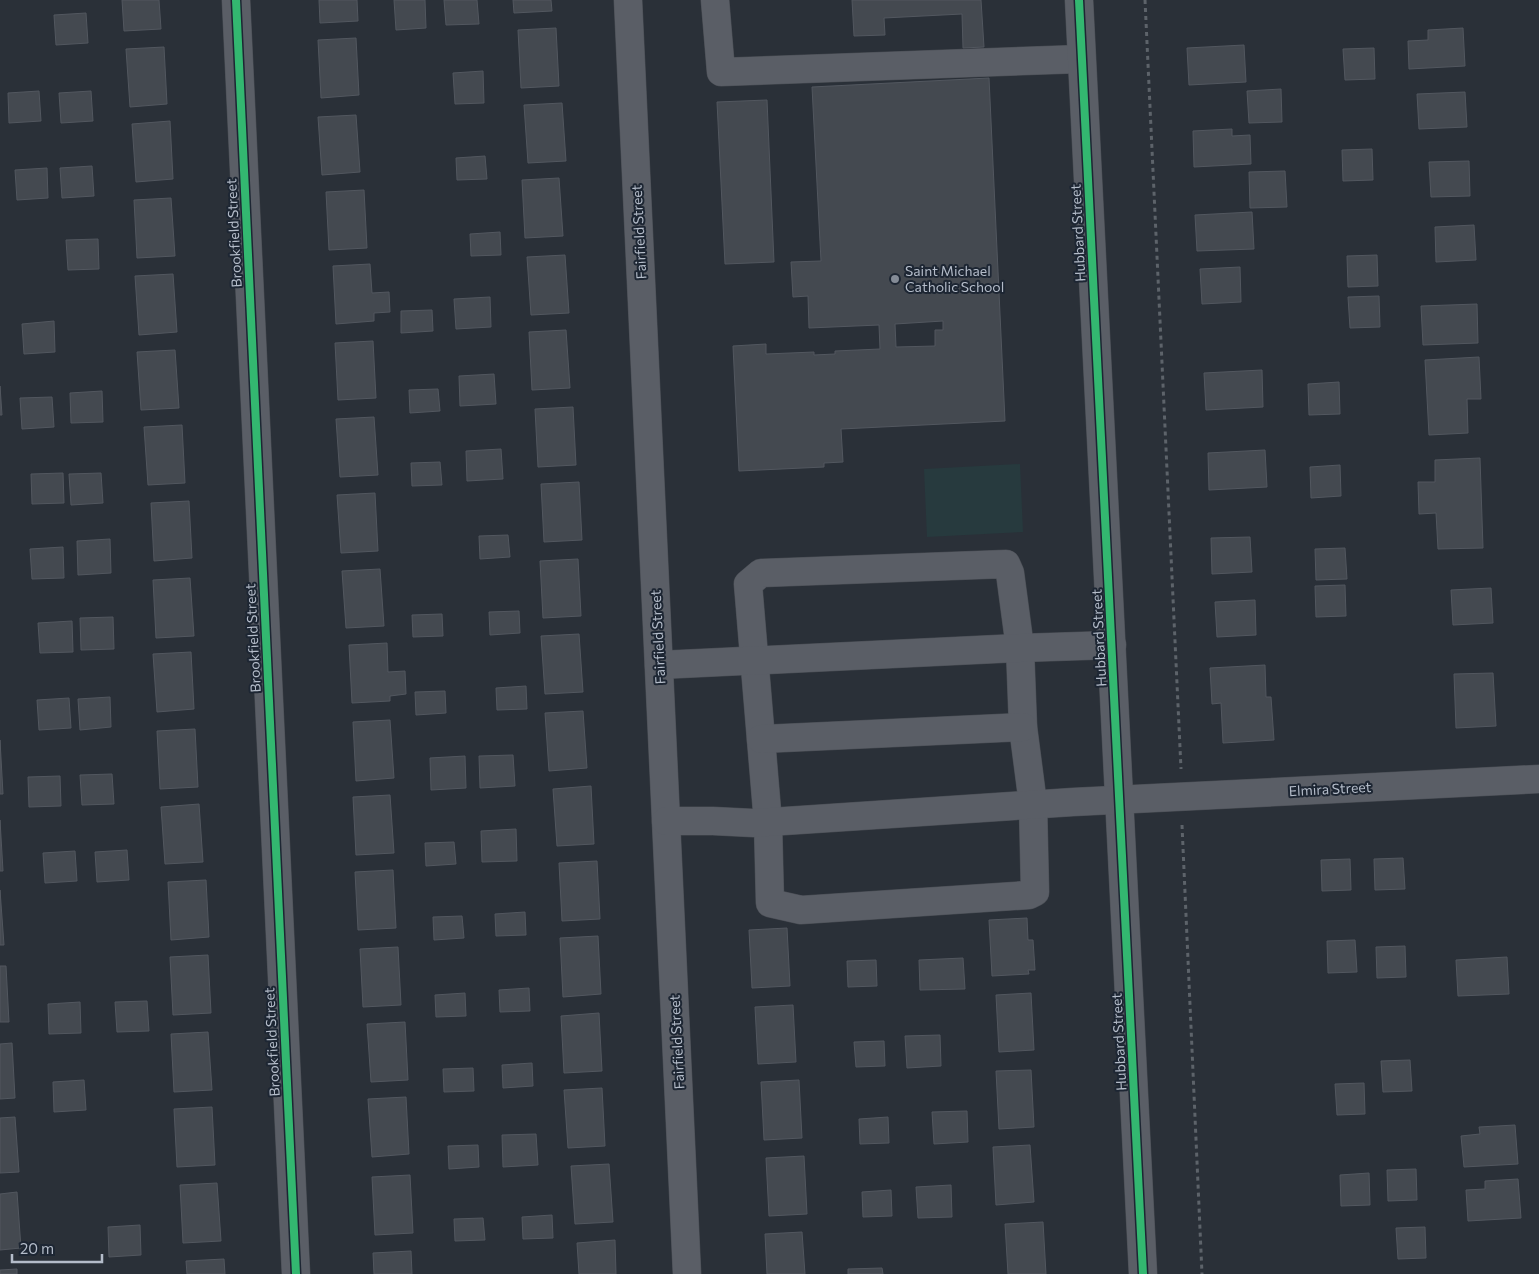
<svg xmlns="http://www.w3.org/2000/svg" width="1539" height="1274" font-family="Commissioner,sans-serif">
<style>
.green{fill:#273a3e}
.building{fill:#444950;stroke:#52575f;fill-rule:evenodd}
.lines{fill:none;stroke-linecap:round;stroke-linejoin:round}
.minor-casing{stroke:#484c53;stroke-width:29}
.path{stroke:#5d636a;stroke-width:3;stroke-dasharray:4 4;stroke-linecap:butt}
.minor{stroke:#5a5e66;stroke-width:28}
.cycleway-casing{stroke:#1d2633;stroke-width:11}
.cycleway{stroke:#33b770;stroke-width:8}
.poi-dot{fill:#848b96;stroke:#1d2633;stroke-width:2}
.labels{text-anchor:middle;stroke-width:4;stroke-linejoin:round;paint-order:stroke}
.street-label{font-size:14px;fill:#b4bcc9;stroke:#1d2633}
.poi-label{font-size:14px;fill:#b4bcc9;stroke:#1d2633;text-anchor:start}
</style>
<rect width="100%" height="100%" fill="#2a3038"/>
<path class="green" d="M1020 464 1023 532 927 537 924 469Z"/>
<g class="building">
<path d="M122 0H159L161 29 124 31Z"/>
<path d="M319 0H357L358 21 320 23Z"/>
<path d="M394 0H425L426 28 396 30Z"/>
<path d="M444 0H477L479 24 446 25Z"/>
<path d="M513 0H551L552 11 514 13Z"/>
<path d="M852 0H981L984 47 963 48 962 14 884 18 885 35 854 36Z"/>
<path d="M86 13 88 43 56 45 54 15Z"/>
<path d="M556 28 559 86 521 88 518 30Z"/>
<path d="M1463 28 1465 66 1409 69 1408 41 1428 40V30Z"/>
<path d="M356 38 359 95 321 98 318 40Z"/>
<path d="M1244 45 1246 82 1189 85 1187 48Z"/>
<path d="M164 47 167 104 130 107 126 49Z"/>
<path d="M1374 48 1375 79 1345 80 1343 49Z"/>
<path d="M483 71 484 103 455 104 453 73Z"/>
<path d="M989 78 1005 421 841 429 843 462 824 463V467L739 471 733 346 766 344V354L814 352V355L835 354V351L880 349 879 325 809 328 808 296 793 297 791 262 821 261 812 87ZM943 321V330H935V346L896 347 895 324Z"/>
<path d="M1281 89 1282 122 1249 123 1247 91Z"/>
<path d="M39 91 41 121 9 123 8 93Z"/>
<path d="M91 91 93 121 61 123 59 93Z"/>
<path d="M1465 92 1467 127 1419 129 1417 94Z"/>
<path d="M767 100 774 262 725 264 717 102Z"/>
<path d="M562 103 566 161 528 163 524 105Z"/>
<path d="M356 115 360 172 322 175 318 117Z"/>
<path d="M170 121 173 179 136 182 132 124Z"/>
<path d="M1232 129V136L1250 135 1251 164 1194 167 1193 131Z"/>
<path d="M1372 149 1373 180 1343 181 1342 150Z"/>
<path d="M485 156 487 179 457 180 456 158Z"/>
<path d="M1469 161 1470 196 1431 197 1429 162Z"/>
<path d="M92 166 94 196 62 198 60 168Z"/>
<path d="M47 168 48 198 17 200 15 170Z"/>
<path d="M1285 171 1287 207 1250 208 1249 172Z"/>
<path d="M559 178 563 236 525 238 522 180Z"/>
<path d="M364 190 367 248 329 250 326 192Z"/>
<path d="M171 198 175 256 137 258 134 200Z"/>
<path d="M1252 212 1254 249 1197 251 1195 215Z"/>
<path d="M1474 225 1476 260 1436 262 1435 227Z"/>
<path d="M500 232 501 255 471 256 470 234Z"/>
<path d="M98 239 99 269 68 270 66 240Z"/>
<path d="M565 255 569 313 531 315 527 257Z"/>
<path d="M1377 255 1378 286 1348 287 1347 256Z"/>
<path d="M370 264 372 293 389 292 390 312 374 313V321L336 324 333 266Z"/>
<path d="M1240 267 1241 302 1202 304 1200 269Z"/>
<path d="M173 274 177 332 139 335 135 276Z"/>
<path d="M1379 296 1380 327 1350 328 1348 297Z"/>
<path d="M490 297 491 327 456 329 454 299Z"/>
<path d="M1477 304 1478 343 1423 345 1421 306Z"/>
<path d="M432 310 433 331 401 333V311Z"/>
<path d="M54 321 55 352 24 354 22 324Z"/>
<path d="M566 330 570 388 532 390 529 332Z"/>
<path d="M373 341 376 398 338 400 335 343Z"/>
<path d="M175 350 179 408 141 410 137 352Z"/>
<path d="M1479 357 1481 399H1467L1468 433 1429 435 1425 360Z"/>
<path d="M1262 370 1263 407 1206 410 1204 373Z"/>
<path d="M494 374 496 404 460 406 459 376Z"/>
<path d="M1339 382 1340 414 1309 415 1308 384Z"/>
<path d="M0 386 2 415H0Z"/>
<path d="M438 389 440 411 410 413 409 390Z"/>
<path d="M102 391 103 422 71 423 70 393Z"/>
<path d="M52 397 54 427 22 429 20 398Z"/>
<path d="M573 407 576 465 538 467 535 409Z"/>
<path d="M374 417 378 475 340 477 336 419Z"/>
<path d="M182 425 185 483 148 485 144 427Z"/>
<path d="M501 449 503 479 467 481 466 451Z"/>
<path d="M1265 450 1267 487 1209 490 1208 453Z"/>
<path d="M1480 458 1483 548 1438 549 1436 513 1419 514 1418 482H1435V460Z"/>
<path d="M440 462 442 485 412 486 411 463Z"/>
<path d="M1340 465 1341 496 1311 498 1310 467Z"/>
<path d="M63 473 64 503 32 504 31 474Z"/>
<path d="M101 473 103 503 71 505 69 474Z"/>
<path d="M579 482 582 540 544 542 541 484Z"/>
<path d="M375 493 378 551 341 553 337 495Z"/>
<path d="M189 501 192 558 154 561 151 503Z"/>
<path d="M508 535 510 557 480 559 479 536Z"/>
<path d="M1250 537 1252 572 1212 574 1211 538Z"/>
<path d="M110 539 111 573 78 575 77 541Z"/>
<path d="M63 547 64 578 32 579 30 549Z"/>
<path d="M1345 548 1347 579 1316 580 1315 549Z"/>
<path d="M578 559 581 616 543 618 540 561Z"/>
<path d="M380 569 384 626 346 628 342 571Z"/>
<path d="M190 578 194 636 156 638 153 580Z"/>
<path d="M1345 585 1346 616 1316 617 1315 586Z"/>
<path d="M1491 588 1493 623 1453 625 1451 590Z"/>
<path d="M1255 600 1256 635 1217 637 1215 602Z"/>
<path d="M519 611 520 633 490 635 489 612Z"/>
<path d="M442 614 443 636 413 637 412 615Z"/>
<path d="M113 617 114 649 81 650 80 618Z"/>
<path d="M72 621 73 652 40 653 38 623Z"/>
<path d="M579 634 583 692 545 694 541 636Z"/>
<path d="M387 643 388 672 405 671 406 694 390 696V701L352 703 349 645Z"/>
<path d="M191 652 194 709 157 712 153 654Z"/>
<path d="M1265 665 1266 697H1271L1274 740 1223 743 1221 703 1212 704 1210 668Z"/>
<path d="M1493 673 1496 726 1456 728 1454 674Z"/>
<path d="M526 686 527 709 497 710 496 688Z"/>
<path d="M445 691 446 713 416 715 415 692Z"/>
<path d="M110 697 111 727 80 730 78 699Z"/>
<path d="M69 698 71 728 39 730 37 700Z"/>
<path d="M583 711 587 768 549 771 545 713Z"/>
<path d="M390 720 394 778 356 781 353 722Z"/>
<path d="M195 729 198 787 160 789 157 731Z"/>
<path d="M0 740 3 794H0Z"/>
<path d="M513 755 515 786 480 788 479 756Z"/>
<path d="M465 756 466 788 431 790 430 758Z"/>
<path d="M112 774 114 804 82 805 80 775Z"/>
<path d="M60 776 61 806 29 807 28 777Z"/>
<path d="M591 786 594 844 557 846 553 789Z"/>
<path d="M390 795 394 853 356 855 353 797Z"/>
<path d="M199 804 203 862 165 864 161 807Z"/>
<path d="M0 820 3 871H0Z"/>
<path d="M516 829 517 861 482 862 481 831Z"/>
<path d="M454 842 456 864 426 866 425 843Z"/>
<path d="M127 850 129 880 97 882 95 852Z"/>
<path d="M75 851 77 881 45 883 43 853Z"/>
<path d="M1403 858 1405 889 1375 890 1374 859Z"/>
<path d="M1350 859 1351 890 1322 891 1321 860Z"/>
<path d="M597 861 600 919 562 921 559 863Z"/>
<path d="M393 870 396 928 358 930 355 872Z"/>
<path d="M206 880 209 937 171 940 168 882Z"/>
<path d="M0 890 4 945H0Z"/>
<path d="M525 912 526 935 496 936 495 914Z"/>
<path d="M462 916 464 938 434 940 433 917Z"/>
<path d="M1027 918 1028 940H1033L1035 970H1028L1029 974 992 976 989 920Z"/>
<path d="M787 928 790 986 752 988 749 930Z"/>
<path d="M598 936 601 994 563 997 560 938Z"/>
<path d="M1355 940 1357 972 1328 973 1327 941Z"/>
<path d="M1405 946 1406 977 1377 978 1376 947Z"/>
<path d="M398 947 401 1005 363 1007 360 949Z"/>
<path d="M208 955 211 1013 173 1015 170 957Z"/>
<path d="M1507 957 1509 994 1458 996 1456 960Z"/>
<path d="M963 958 965 989 920 990 919 960Z"/>
<path d="M876 960 877 986 848 987 847 961Z"/>
<path d="M0 966H6L9 1022H0Z"/>
<path d="M529 988 530 1011 500 1012 499 990Z"/>
<path d="M465 993 466 1016 436 1017 435 995Z"/>
<path d="M1031 993 1034 1050 999 1052 996 995Z"/>
<path d="M147 1001 149 1031 117 1032 115 1002Z"/>
<path d="M80 1002 81 1033 49 1034 48 1004Z"/>
<path d="M793 1005 796 1062 758 1064 755 1007Z"/>
<path d="M599 1013 602 1071 564 1073 561 1016Z"/>
<path d="M405 1022 408 1080 371 1082 367 1024Z"/>
<path d="M208 1032 212 1090 174 1092 171 1034Z"/>
<path d="M940 1035 941 1066 907 1068 905 1036Z"/>
<path d="M884 1041 885 1066 856 1067 854 1042Z"/>
<path d="M12 1043 15 1098 0 1099V1044Z"/>
<path d="M1410 1060 1412 1091 1383 1092 1381 1061Z"/>
<path d="M532 1063 533 1086 503 1088 502 1065Z"/>
<path d="M473 1068 474 1091 444 1092 443 1069Z"/>
<path d="M1031 1070 1034 1127 999 1129 996 1071Z"/>
<path d="M84 1080 86 1110 54 1112 53 1082Z"/>
<path d="M799 1080 802 1138 764 1140 761 1082Z"/>
<path d="M1364 1083 1365 1114 1337 1115 1335 1084Z"/>
<path d="M602 1088 605 1146 568 1148 564 1090Z"/>
<path d="M406 1097 409 1154 372 1157 368 1099Z"/>
<path d="M212 1107 215 1165 177 1167 174 1109Z"/>
<path d="M967 1111 968 1142 934 1144 932 1112Z"/>
<path d="M15 1117 19 1172 0 1173V1118Z"/>
<path d="M888 1117 889 1143 860 1144 859 1119Z"/>
<path d="M1515 1125 1518 1164 1464 1167 1461 1136 1480 1134 1479 1127Z"/>
<path d="M536 1134 538 1165 503 1167 502 1135Z"/>
<path d="M478 1145 479 1167 449 1169 448 1146Z"/>
<path d="M1030 1145 1034 1202 996 1205 993 1147Z"/>
<path d="M804 1156 807 1214 769 1216 766 1158Z"/>
<path d="M609 1164 613 1222 575 1224 571 1166Z"/>
<path d="M1416 1169 1417 1200 1388 1201 1387 1170Z"/>
<path d="M1369 1173 1370 1205 1341 1206 1340 1175Z"/>
<path d="M410 1175 413 1233 375 1235 372 1177Z"/>
<path d="M1518 1179 1521 1218 1468 1221 1466 1190 1485 1189V1181Z"/>
<path d="M217 1183 221 1241 183 1243 180 1185Z"/>
<path d="M951 1185 952 1217 918 1218 916 1187Z"/>
<path d="M891 1190 892 1216 863 1217 862 1192Z"/>
<path d="M17 1192 21 1248 0 1250V1194Z"/>
<path d="M552 1215 553 1238 523 1239 522 1217Z"/>
<path d="M483 1218 485 1240 455 1241 454 1219Z"/>
<path d="M1043 1222 1046 1274H1008L1005 1224Z"/>
<path d="M140 1225 141 1255 109 1257 108 1227Z"/>
<path d="M1425 1227 1426 1258 1398 1259 1396 1228Z"/>
<path d="M802 1232 805 1274H767L765 1234Z"/>
<path d="M615 1240 616 1274H579L577 1243Z"/>
<path d="M411 1251 412 1274H374L373 1253Z"/>
<path d="M224 1259 225 1274H187L186 1261Z"/>
<path d="M882 1268 883 1274H848V1269Z"/>
<path d="M17 1269V1274H0V1270Z"/>
</g>
<g class="lines">
<g class="minor-casing">
<g id="minor">
<path d="M236 0 296 1274"/>
<path d="M628 0 687 1274"/>
<path d="M715 0 721 72 1081 59"/>
<path d="M1079 0 1143 1274"/>
<path d="M1006 564 1010 573 1020 648 1023 727 1033 804 1035 892 1029 895 801 910 770 903 768 823 748 584 761 573Z"/>
<path d="M659 665 1020 648 1112 645"/>
<path d="M761 739 1023 727"/>
<path d="M666 821H713L753 823 1073 802 1539 779"/>
</g>
</g>
<g class="path">
<path d="M1145 0 1181 769"/>
<path d="M1182 825 1202 1274"/>
</g>
<use href="#minor" class="minor"/>
<g class="cycleway-casing">
<g id="cycleway">
<path d="M236 0 296 1274"/>
<path d="M1079 0 1143 1274"/>
</g>
</g>
<use href="#cycleway" class="cycleway"/>
</g>
<circle class="poi-dot" cx="895" cy="279" r="5"/>
<g class="labels">
<g class="street-label">
<text transform="translate(639 232) rotate(-93)" y="5">Fairfield Street</text>
<text transform="translate(234 233) rotate(-93)" y="5">Brookfield Street</text>
<text transform="translate(1078 233) rotate(-93)" y="5">Hubbard Street</text>
<text transform="translate(658 637) rotate(-93)" y="5">Fairfield Street</text>
<text transform="translate(253 638) rotate(-93)" y="5">Brookfield Street</text>
<text transform="translate(1099 638) rotate(-93)" y="5">Hubbard Street</text>
<text transform="translate(1330 789) rotate(-3)" y="5">Elmira Street</text>
<text transform="translate(272 1042) rotate(-93)" y="5">Brookfield Street</text>
<text transform="translate(677 1042) rotate(-93)" y="5">Fairfield Street</text>
<text transform="translate(1119 1042) rotate(-93)" y="5">Hubbard Street</text>
</g>
<g class="poi-label">
<text x="905" y="276">Saint Michael<tspan x="905" dy="16">Catholic School</tspan></text>
</g>
</g>
<path d="M12 1254v8h90v-8" fill="none" stroke="#b4bcc9" stroke-width="2.5"/>
<text x="20" y="1254" font-size="15" fill="#b4bcc9" stroke="#1d2633" stroke-width="4" paint-order="stroke">20 m</text>
</svg>
